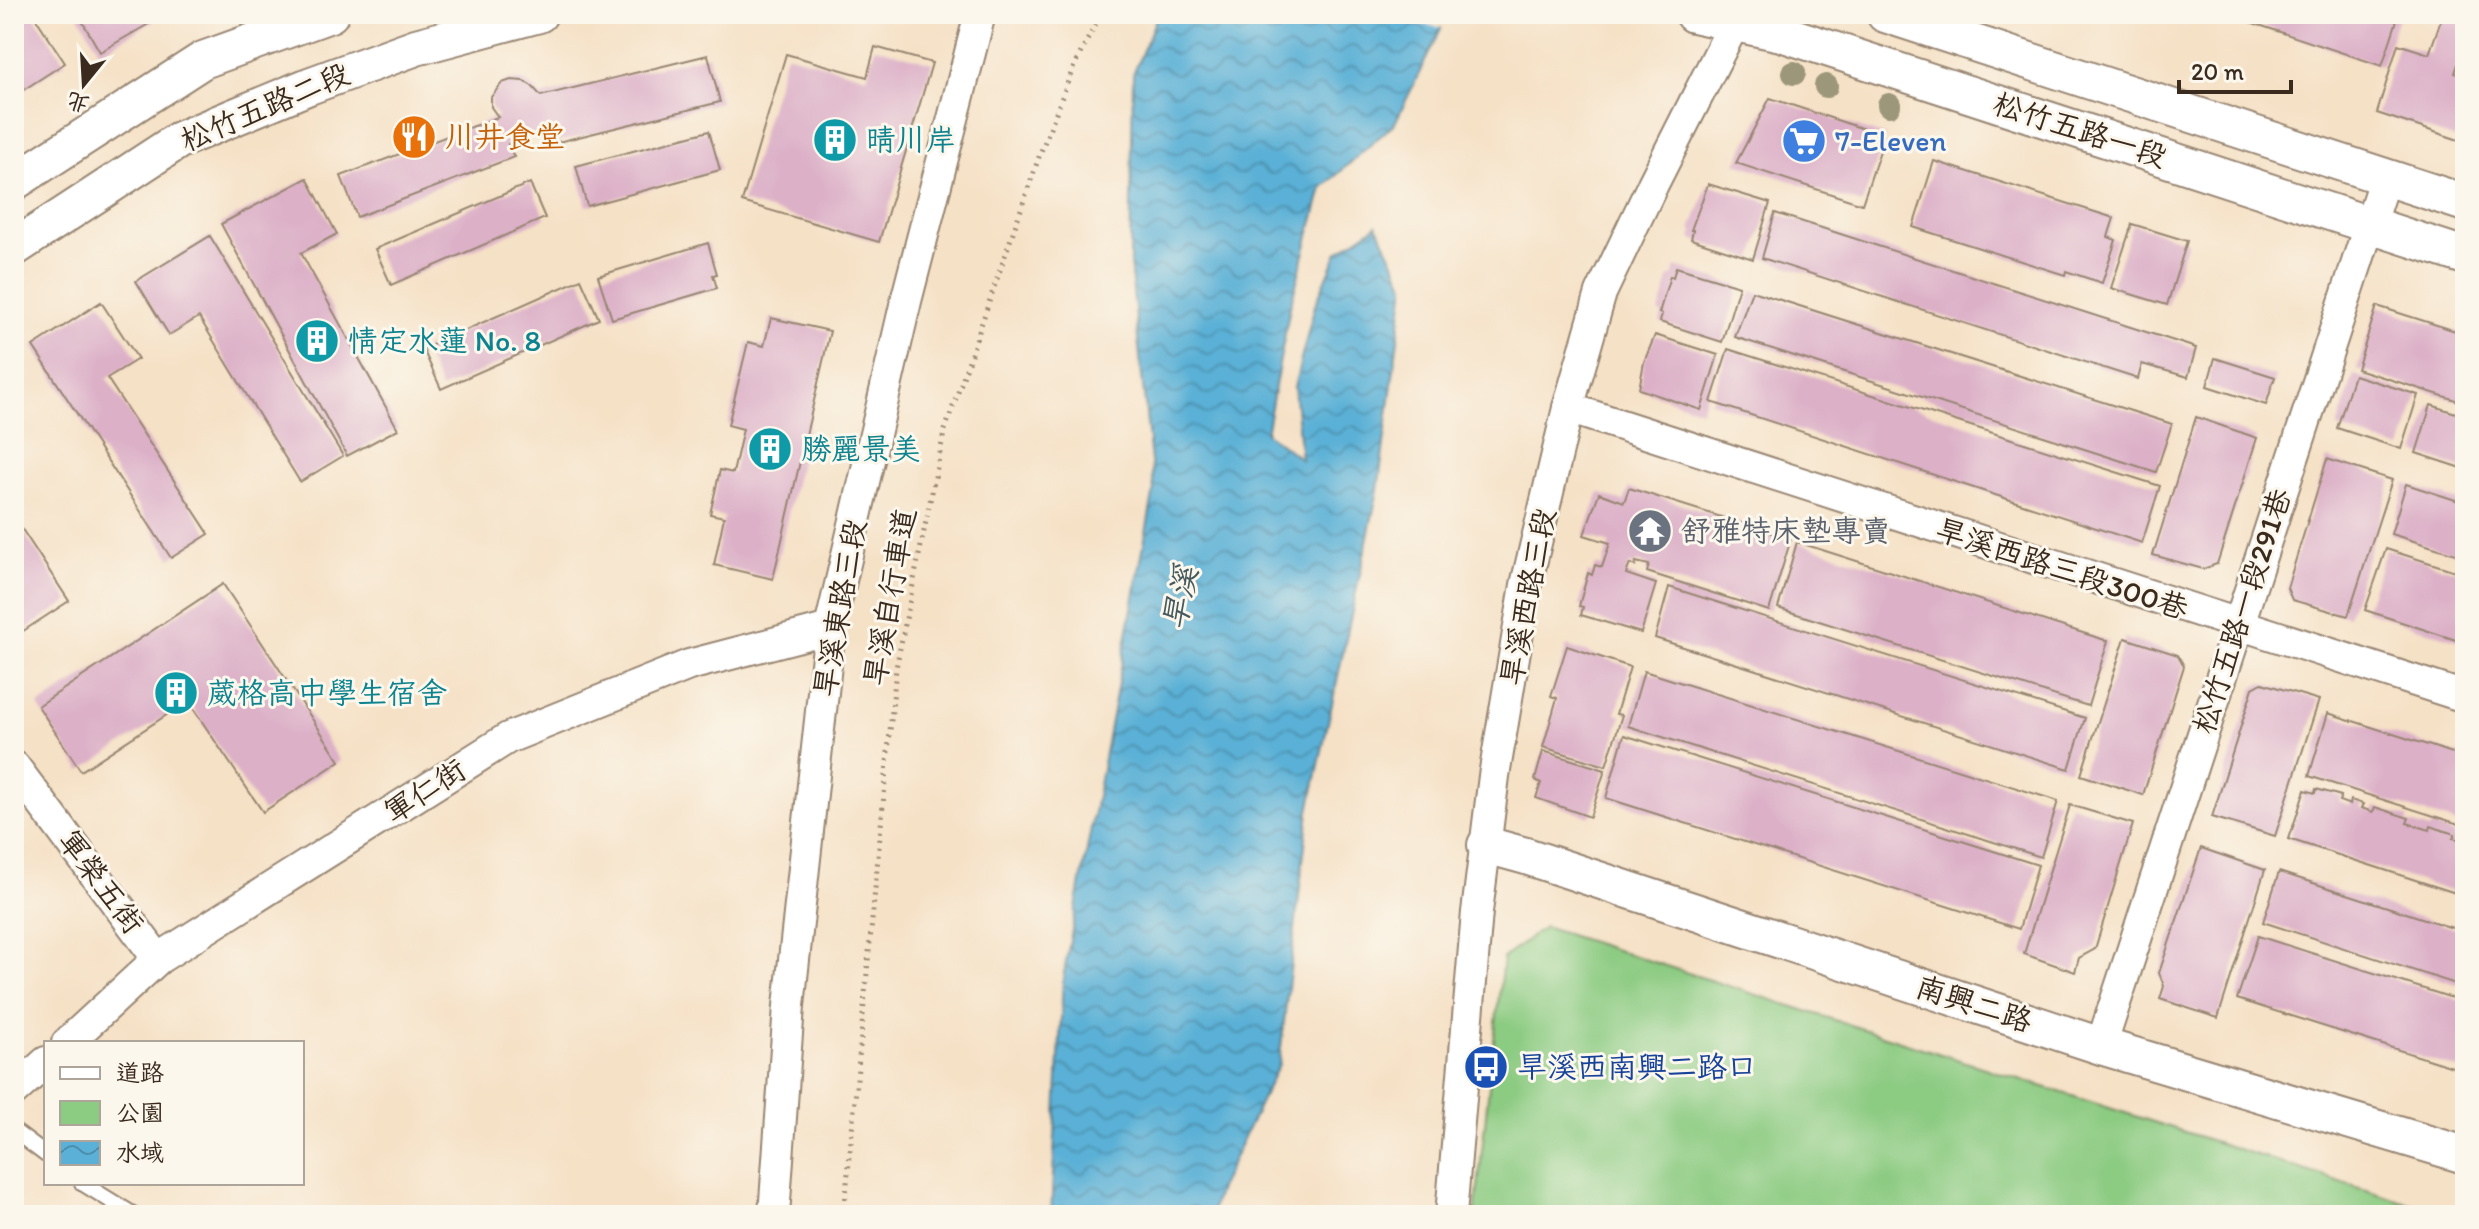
<svg xmlns="http://www.w3.org/2000/svg" width="2479" height="1229" font-family="Itim,'LXGW WenKai TC',sans-serif">
<style>
.green{fill:#8ccb82;stroke:#647a50;stroke-width:2}
.water{fill:url(#water-waves);stroke:#4a6d7a;stroke-width:2}
.pier{fill:#f5e1c6}
.building{fill:#dcb0c7}
.lines{fill:none;stroke-linecap:round;stroke-linejoin:round}
.service-casing{stroke:#988672;stroke-width:18}
.minor-casing{stroke:#988672;stroke-width:34}
.tertiary-casing{stroke:#988672;stroke-width:40}
.path{stroke:#988672;stroke-width:5;stroke-dasharray:2 6;stroke-linecap:butt}
.service{stroke:#fff;stroke-width:14}
.minor{stroke:#fff;stroke-width:30}
.tertiary{stroke:#fff;stroke-width:36}
.tree{fill:#9c977a}
.labels{text-anchor:middle;stroke-width:6;stroke-linejoin:round;paint-order:stroke}
.street-label{font-size:30px;fill:#3b2a1e;stroke:#fbf7ec}
.food-label{font-size:30px;fill:#c56008;stroke:#fbf7ec;text-anchor:start}
.culture-label{font-size:30px;fill:#0d838f;stroke:#fbf7ec;text-anchor:start}
.shop-label{font-size:30px;fill:#366cbe;stroke:#fbf7ec;text-anchor:start}
.worship-label{font-size:30px;fill:#5b616d;stroke:#fbf7ec;text-anchor:start}
.transit-label{font-size:30px;fill:#164399;stroke:#fbf7ec;text-anchor:start}
.water-label{font-size:32px;font-style:italic;fill:#46595e;stroke:#fbf7ec}
</style>
<defs>
<pattern id="water-waves" width="16" height="10" patternUnits="userSpaceOnUse" patternTransform="scale(2)"><rect width="16" height="10" fill="#5ab0d6"/><path d="M0 5q4-4 8 0t8 0" fill="none" stroke="#4c8fad"/></pattern>
</defs>
<rect width="100%" height="100%" fill="#fbf7ec"/>
<filter id="ink" filterUnits="userSpaceOnUse"><feTurbulence type="fractalNoise" baseFrequency=".0125" numOctaves="2"/><feDisplacementMap in="SourceGraphic" scale="16" xChannelSelector="R" yChannelSelector="G"/><feConvolveMatrix kernelMatrix="1 2 1 2 8 2 1 2 1" color-interpolation-filters="sRGB"/></filter>
<filter id="wash" filterUnits="userSpaceOnUse"><feTurbulence type="fractalNoise" baseFrequency=".006" numOctaves="4" result="noise"/><feDisplacementMap in="SourceGraphic" scale="32" xChannelSelector="R" yChannelSelector="G"/><feGaussianBlur stdDeviation="1.8" result="paint"/><feColorMatrix in="noise" values="0 0 0 0 0 0 0 0 0 0 0 0 0 0 0 0 0 1.4 0 .05"/><feComposite in="paint" operator="in"/></filter>
<g filter="url(#wash)">
<rect width="100%" height="100%" fill="#f5e1c6"/>
<path class="green" d="M1544 927 2444 1215H1475L1503 958Z"/>
<path class="water" d="M1158 14H1448L1395 123 1322 188 1290 307 1266 433 1301 459 1294 387 1315 305 1338 252 1377 225 1405 286 1378 490 1309 811 1279 1064 1218 1191 1211 1215H1051L1063 978 1154 490 1130 263 1133 74Z"/>
<path class="pier" d="M1348 14H1452L1446 28Z"/>
<g id="blocks">
<g class="building">
<path d="M14 14H33L65 63 14 96Z"/>
<path d="M78 14H166L100 52Z"/>
<path d="M2226 14H2399L2382 66Z"/>
<path d="M2443 14H2465V66L2458 64 2455 73 2465 77V142L2377 113 2398 44 2429 54Z"/>
<path d="M875 47 932 63 879 242 742 202 786 54 867 77Z"/>
<path d="M708 55 720 102 554 143 550 130 508 144 514 157 357 217 341 176 498 117 491 107V97L502 83 511 80 523 81 532 86 541 96Z"/>
<path d="M1770 98 1885 136 1862 204 1736 163Z"/>
<path d="M709 131 720 170 587 206 576 166Z"/>
<path d="M1934 161 2114 218 2108 237 2116 240 2102 283 2066 271 2065 275 1913 227Z"/>
<path d="M307 178 337 234 301 253 398 429 347 456 221 224Z"/>
<path d="M530 183 545 218 391 285 375 249Z"/>
<path d="M1708 184 1770 203 1753 259 1691 239 1693 230H1691Z"/>
<path d="M1775 213 2196 348 2188 377 2142 364 2138 379 1762 258Z"/>
<path d="M2132 224 2187 241 2167 305 2111 288Z"/>
<path d="M210 236 343 456 300 482 199 317 169 335 136 281Z"/>
<path d="M708 243 717 274 713 275 717 288 612 319 598 276Z"/>
<path d="M1676 267 1739 286 1722 342 1660 322 1662 314 1659 313 1670 276 1673 277Z"/>
<path d="M581 279 599 319 441 389 423 349Z"/>
<path d="M1752 291 2172 424 2156 472 1735 337Z"/>
<path d="M101 302 138 359 107 378 209 534 171 558 33 346Z"/>
<path d="M2377 306 2465 334V403L2357 369Z"/>
<path d="M771 318 830 331 773 579 714 565 724 517 710 514 720 470 733 473 743 429 728 425 748 342 764 346Z"/>
<path d="M1655 335 1718 355 1701 410 1639 389 1644 362Z"/>
<path d="M1728 349 2160 486 2142 543 1711 402Z"/>
<path d="M2215 358 2275 377 2266 405 2207 386Z"/>
<path d="M2354 375 2418 395 2401 449 2337 428Z"/>
<path d="M2431 405 2465 416V469L2416 453Z"/>
<path d="M2196 417 2257 438 2217 564 2203 569 2153 555Z"/>
<path d="M2327 459 2392 480 2348 616 2292 600 2287 588Z"/>
<path d="M2406 484 2465 503V557L2391 534Z"/>
<path d="M1629 488 1791 539 1769 611 1647 572 1649 565 1636 562 1635 566 1630 564 1626 574 1656 584 1641 633 1581 615 1583 607 1579 606 1588 573 1592 575 1595 565 1602 567 1610 543 1584 535 1599 493 1624 502Z"/>
<path d="M14 517 69 601 14 637Z"/>
<path d="M1797 542 2108 641 2088 706 1778 608Z"/>
<path d="M2386 549 2465 574V643L2365 610Z"/>
<path d="M223 584 340 761 263 812 188 701 81 771 38 706Z"/>
<path d="M1669 587 2085 718 2069 769 1655 638Z"/>
<path d="M2125 638 2178 655 2184 666 2143 795 2081 775Z"/>
<path d="M1567 646 1630 667 1616 714 1622 715 1606 766 1543 747 1557 698 1551 696Z"/>
<path d="M1644 671 2058 801 2041 857 1628 726Z"/>
<path d="M2262 683 2319 700 2275 836 2212 817 2253 688Z"/>
<path d="M2328 713 2465 757V826L2309 776Z"/>
<path d="M1624 735 2038 865 2019 929 1606 798Z"/>
<path d="M1543 751 1605 770 1590 817 1536 798 1541 783 1535 780Z"/>
<path d="M2316 789 2341 796 2339 801 2350 805 2351 800 2363 804 2361 808 2373 812 2375 807 2409 818 2407 823 2430 830 2431 826 2445 831 2455 834 2453 838 2465 841V896L2289 839 2305 790 2315 793Z"/>
<path d="M2070 805 2133 824 2095 949 2079 958 2075 972 2024 954Z"/>
<path d="M2201 848 2265 870 2218 1018 2160 999 2164 986 2159 973Z"/>
<path d="M2279 872 2465 932V987L2263 922Z"/>
<path d="M2258 936 2465 1002V1071L2237 999Z"/>
</g>
</g>
</g>
<g filter="url(#ink)">
<use href="#blocks" fill-opacity="0" stroke="#988672" stroke-width="2"/>
<g class="lines">
<g class="service-casing">
<g id="service">
<path d="M14 1131 46 1155"/>
<path d="M82 1183 134 1215"/>
</g>
</g>
<g class="minor-casing">
<g id="minor">
<path d="M1568 408 2465 697"/>
<path d="M14 766 158 959"/>
<path d="M67 1043 158 959 508 738 689 665 830 628"/>
<path d="M2101 1046 2385 177"/>
<path d="M14 1091 46 1062"/>
<path d="M774 1215 789 1006 830 628 906 301 980 14"/>
<path d="M1451 1215 1477 912 1494 776 1526 585 1568 408 1601 293 1653 184 1739 14"/>
</g>
</g>
<g class="tertiary-casing">
<g id="tertiary">
<path d="M1693 14 1781 33 2465 256"/>
<path d="M1885 14 2465 203"/>
<path d="M14 182 203 60 330 14"/>
<path d="M14 248 179 140 309 86 416 47 539 14"/>
<path d="M1486 845 1526 856 2101 1046 2465 1155"/>
</g>
</g>
<path class="path" d="M844 1215 896 668 944 433 1040 154 1074 66 1101 14"/>
<use href="#service" class="service"/>
<use href="#minor" class="minor"/>
<use href="#tertiary" class="tertiary"/>
</g>
<g class="tree">
<circle cx="1794" cy="73" r="12"/>
<circle cx="1826" cy="86" r="12"/>
<circle cx="1889" cy="105" r="12"/>
</g>
</g>
<defs>
<g id="restaurant-disc" transform="scale(2.3)"><circle r="9.5" fill="#e8710a" stroke="#fbf7ec"/><path d="M-5-6h1v4h1v-4h1v4h1v-4h1v5L-1.5 .5V6h-2V.5L-5-1ZM5-6V6H3V1.5H1.5Q1.5-4 5-6Z" fill="#fff"/></g>
<g id="building-disc" transform="scale(2.3)"><circle r="9.5" fill="#0f9aa8" stroke="#fbf7ec"/><path d="M-4-6H4V6H1V3H-1V6H-4ZM-2.5-4.3h1.7v1.8h-1.7ZM.8-4.3h1.7v1.8H.8ZM-2.5-1h1.7V.8h-1.7ZM.8-1h1.7V.8H.8Z" fill="#fff"/></g>
<g id="supermarket-disc" transform="scale(2.3)"><circle r="9.5" fill="#3f7fe0" stroke="#fbf7ec"/><path d="M-6-5.5h2.5l.6 2H6L4.5 2H-2.5L-4.4-4H-6ZM-1.5 3.2a1.3 1.3 0 1 0 .1 0ZM3 3.2a1.3 1.3 0 1 0 .1 0Z" fill="#fff"/></g>
<g id="temple-disc" transform="scale(2.3)"><circle r="9.5" fill="#6b7280" stroke="#fbf7ec"/><path d="M0-6L5-2H3V0L6.5 2.5H4V6H1.5V3h-3V6H-4V2.5H-6.5L-3 0V-2H-5Z" fill="#fff"/></g>
<g id="bus-disc" transform="scale(2.3)"><circle r="9.5" fill="#1a4fb4" stroke="#fbf7ec"/><path d="M-5-6H5V4H4V6H2V4H-2V6H-4V4H-5ZM-3.5-4V0h7V-4ZM-3.5 1.2v1.5H-2V1.2ZM2 1.2v1.5H3.5V1.2Z" fill="#fff"/></g>
</defs>
<g fill-rule="evenodd">
<use href="#restaurant-disc" x="414" y="137"/>
<use href="#building-disc" x="835" y="140"/>
<use href="#supermarket-disc" x="1804" y="141"/>
<use href="#building-disc" x="317" y="341"/>
<use href="#building-disc" x="770" y="449"/>
<use href="#temple-disc" x="1650" y="531"/>
<use href="#building-disc" x="176" y="693"/>
<use href="#bus-disc" x="1486" y="1067"/>
</g>
<g class="labels">
<g class="street-label">
<text transform="translate(265 107) rotate(-23)" y="10">松竹五路二段</text>
<text transform="translate(2080 130) rotate(18)" y="10">松竹五路一段</text>
<text transform="translate(2062 569) rotate(18)" y="10">旱溪西路三段300巷</text>
<text transform="translate(890 597) rotate(-80)" y="10">旱溪自行車道</text>
<text transform="translate(1528 597) rotate(-79)" y="10">旱溪西路三段</text>
<text transform="translate(840 608) rotate(-80)" y="10">旱溪東路三段</text>
<text transform="translate(2242 611) rotate(-72)" y="10">松竹五路一段291巷</text>
<text transform="translate(425 791) rotate(-33)" y="10">軍仁街</text>
<text transform="translate(101 882) rotate(53)" y="10">軍榮五街</text>
<text transform="translate(1974 1004) rotate(18)" y="10">南興二路</text>
</g>
<g class="food-label">
<text x="445" y="147">川井食堂</text>
</g>
<g class="culture-label">
<text x="866" y="150">晴川岸</text>
<text x="348" y="351">情定水蓮 No. 8</text>
<text x="801" y="459">勝麗景美</text>
<text x="207" y="703">葳格高中學生宿舍</text>
</g>
<g class="shop-label">
<text x="1835" y="151">7-Eleven</text>
</g>
<g class="worship-label">
<text x="1681" y="541">舒雅特床墊專賣</text>
</g>
<g class="transit-label">
<text x="1517" y="1077">旱溪西南興二路口</text>
</g>
<g class="water-label">
<text transform="translate(1180 598) rotate(-78)" y="11">旱溪</text>
</g>
</g>
<rect width="2479" height="1229" fill="none" stroke="#fbf7ec" stroke-width="48"/>
<rect x="44" y="1041" width="260" height="144" fill="#fbf7ec" stroke="#aea59a" stroke-width="2"/>
<rect x="60" y="1067" width="40" height="12" fill="#ffffff" stroke="#aea59a" stroke-width="2"/>
<text x="116" y="1081" font-size="24" fill="#3b2a1e">道路</text>
<rect x="60" y="1101" width="40" height="24" fill="#8ccb82" stroke="#aea59a" stroke-width="2"/>
<text x="116" y="1121" font-size="24" fill="#3b2a1e">公園</text>
<rect x="60" y="1141" width="40" height="24" fill="url(#water-waves)" stroke="#aea59a" stroke-width="2"/>
<text x="116" y="1161" font-size="24" fill="#3b2a1e">水域</text>
<g transform="translate(84 84) rotate(198)" stroke="#fbf7ec" stroke-width="6" paint-order="stroke">
<path d="M0-6L14 30L0 20L-14 30Z" fill="#3b2a1e"/>
<text y="-12" font-size="22" font-weight="bold" text-anchor="middle" fill="#3b2a1e">北</text>
</g>
<path d="M2179 80v12h112v-12" fill="none" stroke="#3b2a1e" stroke-width="4"/>
<text x="2191" y="80" font-size="24" fill="#3b2a1e" stroke="#fbf7ec" stroke-width="6" paint-order="stroke">20 m</text>
</svg>
